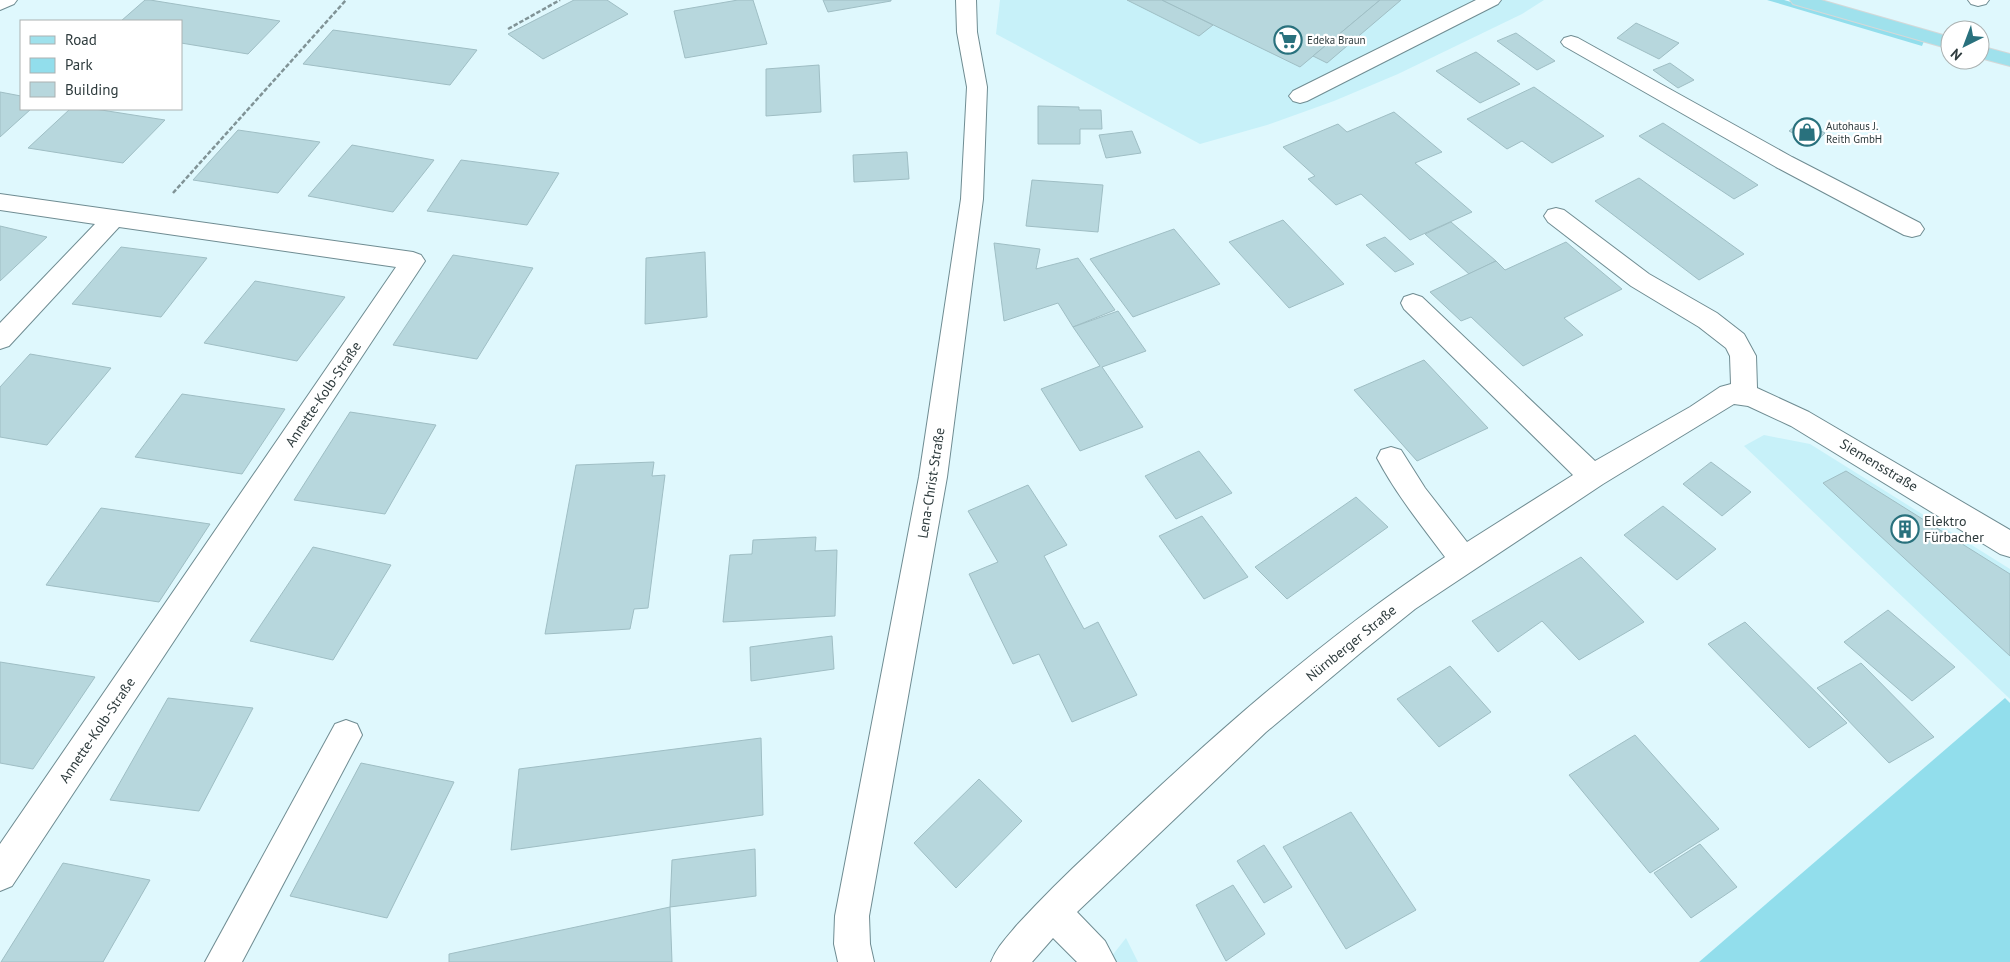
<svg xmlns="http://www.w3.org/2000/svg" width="2010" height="962" font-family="'PT Sans',sans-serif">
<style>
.built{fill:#c7f1f9}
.green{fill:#92deec}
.building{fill:#b7d7dd;stroke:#9fbec4}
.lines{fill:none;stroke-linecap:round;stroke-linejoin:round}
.minor-casing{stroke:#6f8c92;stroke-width:2}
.major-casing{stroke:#d5d8d8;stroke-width:2}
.path{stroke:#809396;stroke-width:2.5;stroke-dasharray:4.5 2;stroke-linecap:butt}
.minor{fill:#fff;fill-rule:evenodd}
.major{fill:#9fe1ec;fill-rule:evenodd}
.labels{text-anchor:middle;stroke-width:4.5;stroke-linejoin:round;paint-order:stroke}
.far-poi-label{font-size:11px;fill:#2e3b3d;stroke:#fff;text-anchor:start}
.street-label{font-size:14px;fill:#2e3b3d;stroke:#fff}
.poi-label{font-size:14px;fill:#2e3b3d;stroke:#fff;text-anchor:start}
</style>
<rect width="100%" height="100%" fill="#dff8fd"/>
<g class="built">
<path d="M1000 0H1544L1522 14 1398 74 1334 101 1267 125 1200 144 996 34Z"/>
<path d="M1764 435 1810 444 2010 569V699L1744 446Z"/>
<path d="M1126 938 1138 962H1107Z"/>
</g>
<g class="green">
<path d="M1767 0H1784L1924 41 1922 46Z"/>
<path d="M2005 698 2010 703V962H1699Z"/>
</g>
<g class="building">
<path d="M145 0H150L280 21 248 54 181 43V21H121Z"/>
<path d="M574 0H607L628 14 543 59 508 34Z"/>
<path d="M738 0H753L767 44 685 58 674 11Z"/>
<path d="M823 0H891V1L828 12Z"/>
<path d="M1127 0H1162L1213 25 1199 36Z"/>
<path d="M1162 0H1380L1300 67Z"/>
<path d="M1380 0H1401L1327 63 1313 56Z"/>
<path d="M1636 23 1679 43 1659 59 1617 38Z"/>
<path d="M333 30 477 50 450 85 303 64Z"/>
<path d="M1516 33 1555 61 1537 70 1497 41Z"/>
<path d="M1476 52 1520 84 1480 103 1436 71Z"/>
<path d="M1670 63 1694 80 1678 88 1653 70Z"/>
<path d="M819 65 821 112 766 116V69Z"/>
<path d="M1534 87 1604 136 1552 163 1522 141 1507 149 1467 119Z"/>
<path d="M0 92 21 96V109H31L0 137Z"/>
<path d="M1038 106 1079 107V110H1101L1102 129H1080V144H1038Z"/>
<path d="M70 109H95L165 120 123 163 28 148Z"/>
<path d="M1394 112 1442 152 1415 163 1472 212 1410 240 1361 194 1336 205 1308 179 1315 176 1283 147 1338 124 1347 132Z"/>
<path d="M1801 121 1825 133 1814 144 1789 131Z"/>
<path d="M1663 123 1758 185 1734 199 1639 136Z"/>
<path d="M238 130 320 142 278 193 193 180Z"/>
<path d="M1132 131 1141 153 1106 158 1099 135Z"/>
<path d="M352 145 434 160 393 212 308 196Z"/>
<path d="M907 152 909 179 854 182 853 155Z"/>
<path d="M461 160 559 173 527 225 427 211Z"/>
<path d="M1639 178 1744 254 1699 280 1595 201Z"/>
<path d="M1032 180 1103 185 1098 232 1026 226Z"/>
<path d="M1283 220 1344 284 1289 308 1229 242Z"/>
<path d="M1451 222 1496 261 1469 274 1425 234Z"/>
<path d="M0 226 47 237 0 281Z"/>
<path d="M1174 229 1220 284 1133 317 1090 259Z"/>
<path d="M1385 237 1414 264 1395 272 1366 245Z"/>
<path d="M1566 242 1622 289 1564 318 1583 335 1523 366 1471 317 1461 321 1430 292 1496 261 1505 270Z"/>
<path d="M994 243 1040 249 1036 269 1078 258 1115 310 1073 327 1058 303 1004 321Z"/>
<path d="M121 247 207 258 161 317 72 304Z"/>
<path d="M705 252 707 317 645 324 646 258Z"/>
<path d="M453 255 533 268 477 359 393 345Z"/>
<path d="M255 281 345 297 297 361 204 343Z"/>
<path d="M1118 311 1146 351 1102 367 1143 427 1080 451 1041 389 1100 366 1073 327Z"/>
<path d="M30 354 111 368 47 445 0 437V387Z"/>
<path d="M1424 360 1488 428 1417 461 1354 390Z"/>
<path d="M182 394 285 409 242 474 135 457Z"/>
<path d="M350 412 436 425 385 514 294 500Z"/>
<path d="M1199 451 1232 493 1176 519 1145 476Z"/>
<path d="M654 462 652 476 665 475 648 608 634 609 630 629 545 634 576 465Z"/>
<path d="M1711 462 1751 492 1722 516 1683 484Z"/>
<path d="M1846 471 2010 574V656L1823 483Z"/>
<path d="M1028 485 1067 545 1044 556 1084 629 1098 622 1137 695 1072 722 1039 654 1013 664 969 574 998 562 968 511Z"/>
<path d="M1356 497 1388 527 1287 599 1255 567Z"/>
<path d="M1663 506 1716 549 1677 580 1624 535Z"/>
<path d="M101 508 210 524 159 602 46 585Z"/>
<path d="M1202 516 1248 577 1204 599 1159 536Z"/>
<path d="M816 537 815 551 837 550 835 616 723 622 730 555 752 554 753 540Z"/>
<path d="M313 547 391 565 333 660 250 641Z"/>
<path d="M1581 557 1644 622 1579 660 1542 621 1498 652 1472 621Z"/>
<path d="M1888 610 1955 667 1912 701 1844 642Z"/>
<path d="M1745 622 1847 723 1809 748 1708 644Z"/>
<path d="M832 636 834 669 751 681 750 647Z"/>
<path d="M0 662 95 677 33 769 0 763Z"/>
<path d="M1861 663 1934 737 1889 763 1817 688Z"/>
<path d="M1450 666 1491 712 1439 747 1397 699Z"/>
<path d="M168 698 253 708 199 811 110 800Z"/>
<path d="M1635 735 1719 829 1650 873 1569 775Z"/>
<path d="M761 738 763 815 511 850 519 769Z"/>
<path d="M361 763 454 782 387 918 290 896Z"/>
<path d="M979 779 1022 821 956 888 914 843Z"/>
<path d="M1351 812 1416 910 1346 949 1283 847Z"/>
<path d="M1700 844 1737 887 1691 918 1654 873Z"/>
<path d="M1264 845 1292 887 1264 903 1237 861Z"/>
<path d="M755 849 756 896 670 907 672 860Z"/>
<path d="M63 863 150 880 103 962H1Z"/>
<path d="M1233 885 1265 934 1226 961 1196 905Z"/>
<path d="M670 907 672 962H449V954Z"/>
</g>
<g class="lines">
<g class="minor-casing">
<g id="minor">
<path d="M0 0H17L14 4 0 10Z"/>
<path d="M956 0H976L977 32 987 87 983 199 947 477 869 916 870 944 874 962H838L834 944 835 916 919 477 961 199 967 87 957 32Z"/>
<path d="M1476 0H1501L1498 4 1307 101 1300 103 1293 101 1289 96 1293 91Z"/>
<path d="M1968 0H1989L1986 4 1978 6 1971 4Z"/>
<path d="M1571 36 1578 38 1792 157 1920 223 1924 229 1920 235 1912 237 1904 235 1776 167 1564 46 1561 42 1564 38Z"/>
<path d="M0 194 413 252 421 255 425 261 12 886 0 891V844L396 267 119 227 9 346 0 349V323L95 224 0 210Z"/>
<path d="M1556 208 1564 210 1649 274 1717 313 1744 334 1756 356 1757 388 1809 412 2010 530V557L2000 554 1791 426 1748 406 1734 404 1603 484 1415 609 1364 650 1266 732 1077 912 1105 941 1116 962H1077L1053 938 1032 962H991C997 947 1007 937 1017 925 1041 899 1066 874 1092 850 1203 744 1317 642 1445 557 1421 525 1396 494 1377 458L1381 450 1391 447 1401 450 1425 488 1467 542 1573 475 1404 309 1401 303 1404 297 1413 294 1422 297 1595 461 1690 407 1720 387 1731 384 1730 356 1726 348 1699 327 1631 286 1548 222 1544 216 1548 210Z"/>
<path d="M346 720 357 724 362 735 242 962H205L335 724Z"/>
</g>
</g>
<g class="major-casing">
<g id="major">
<path d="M1790 0H1821L1950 37V49L1793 4Z"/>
<path d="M1980 46 2010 54V66L1980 58Z"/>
</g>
</g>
<g class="path">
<path d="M508 29 560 0"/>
<path d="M173 193 346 0"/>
</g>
<use href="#minor" class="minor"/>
<use href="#major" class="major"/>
</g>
<defs>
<g id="supermarket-ring" transform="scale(1.4375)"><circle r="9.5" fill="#fff" stroke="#29717d" stroke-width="1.5"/><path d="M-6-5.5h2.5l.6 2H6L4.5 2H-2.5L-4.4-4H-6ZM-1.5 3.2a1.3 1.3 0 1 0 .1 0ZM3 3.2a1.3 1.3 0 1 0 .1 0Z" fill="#29717d"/></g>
<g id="shop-ring" transform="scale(1.4375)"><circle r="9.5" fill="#fff" stroke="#29717d" stroke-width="1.5"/><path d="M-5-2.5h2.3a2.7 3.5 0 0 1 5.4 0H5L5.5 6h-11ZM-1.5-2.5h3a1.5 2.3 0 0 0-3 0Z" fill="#29717d"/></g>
<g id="building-ring" transform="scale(1.4375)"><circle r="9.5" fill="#fff" stroke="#29717d" stroke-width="1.5"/><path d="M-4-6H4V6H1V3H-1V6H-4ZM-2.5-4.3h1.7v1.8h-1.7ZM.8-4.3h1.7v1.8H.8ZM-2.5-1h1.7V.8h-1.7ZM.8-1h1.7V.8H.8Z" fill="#29717d"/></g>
</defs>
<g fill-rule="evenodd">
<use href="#supermarket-ring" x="1288" y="40"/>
<use href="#shop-ring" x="1807" y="132"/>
<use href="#building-ring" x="1905" y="529"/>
</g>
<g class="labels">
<g class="far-poi-label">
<text x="1307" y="44">Edeka Braun</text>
<text x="1826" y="130">Autohaus J.<tspan x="1826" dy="13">Reith GmbH</tspan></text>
</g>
<g class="street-label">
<text transform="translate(323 394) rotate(-56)" y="5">Annette-Kolb-Straße</text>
<text transform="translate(1879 465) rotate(31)" y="5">Siemensstraße</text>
<text transform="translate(931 483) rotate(-81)" y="5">Lena-Christ-Straße</text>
<text transform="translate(1351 643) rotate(-39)" y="5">Nürnberger Straße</text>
<text transform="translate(97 730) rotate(-56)" y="5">Annette-Kolb-Straße</text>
</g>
<g class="poi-label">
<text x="1924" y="526">Elektro<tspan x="1924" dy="16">Fürbacher</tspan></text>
</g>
</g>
<rect x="20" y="20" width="162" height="90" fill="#ffffff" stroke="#abb1b1"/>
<rect x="30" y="36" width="25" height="8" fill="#9fe1ec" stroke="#abb1b1"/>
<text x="65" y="45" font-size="15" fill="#2e3b3d">Road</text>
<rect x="30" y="58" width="25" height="15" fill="#92deec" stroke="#abb1b1"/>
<text x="65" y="70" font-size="15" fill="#2e3b3d">Park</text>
<rect x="30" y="82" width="25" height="15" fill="#b7d7dd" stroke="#abb1b1"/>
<text x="65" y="95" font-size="15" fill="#2e3b3d">Building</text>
<g transform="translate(1965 45) rotate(222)"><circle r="24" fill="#ffffff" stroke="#abb1b1"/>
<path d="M0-4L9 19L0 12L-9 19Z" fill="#29717d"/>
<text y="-8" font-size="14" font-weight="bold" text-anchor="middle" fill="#2e3b3d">N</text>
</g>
</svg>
